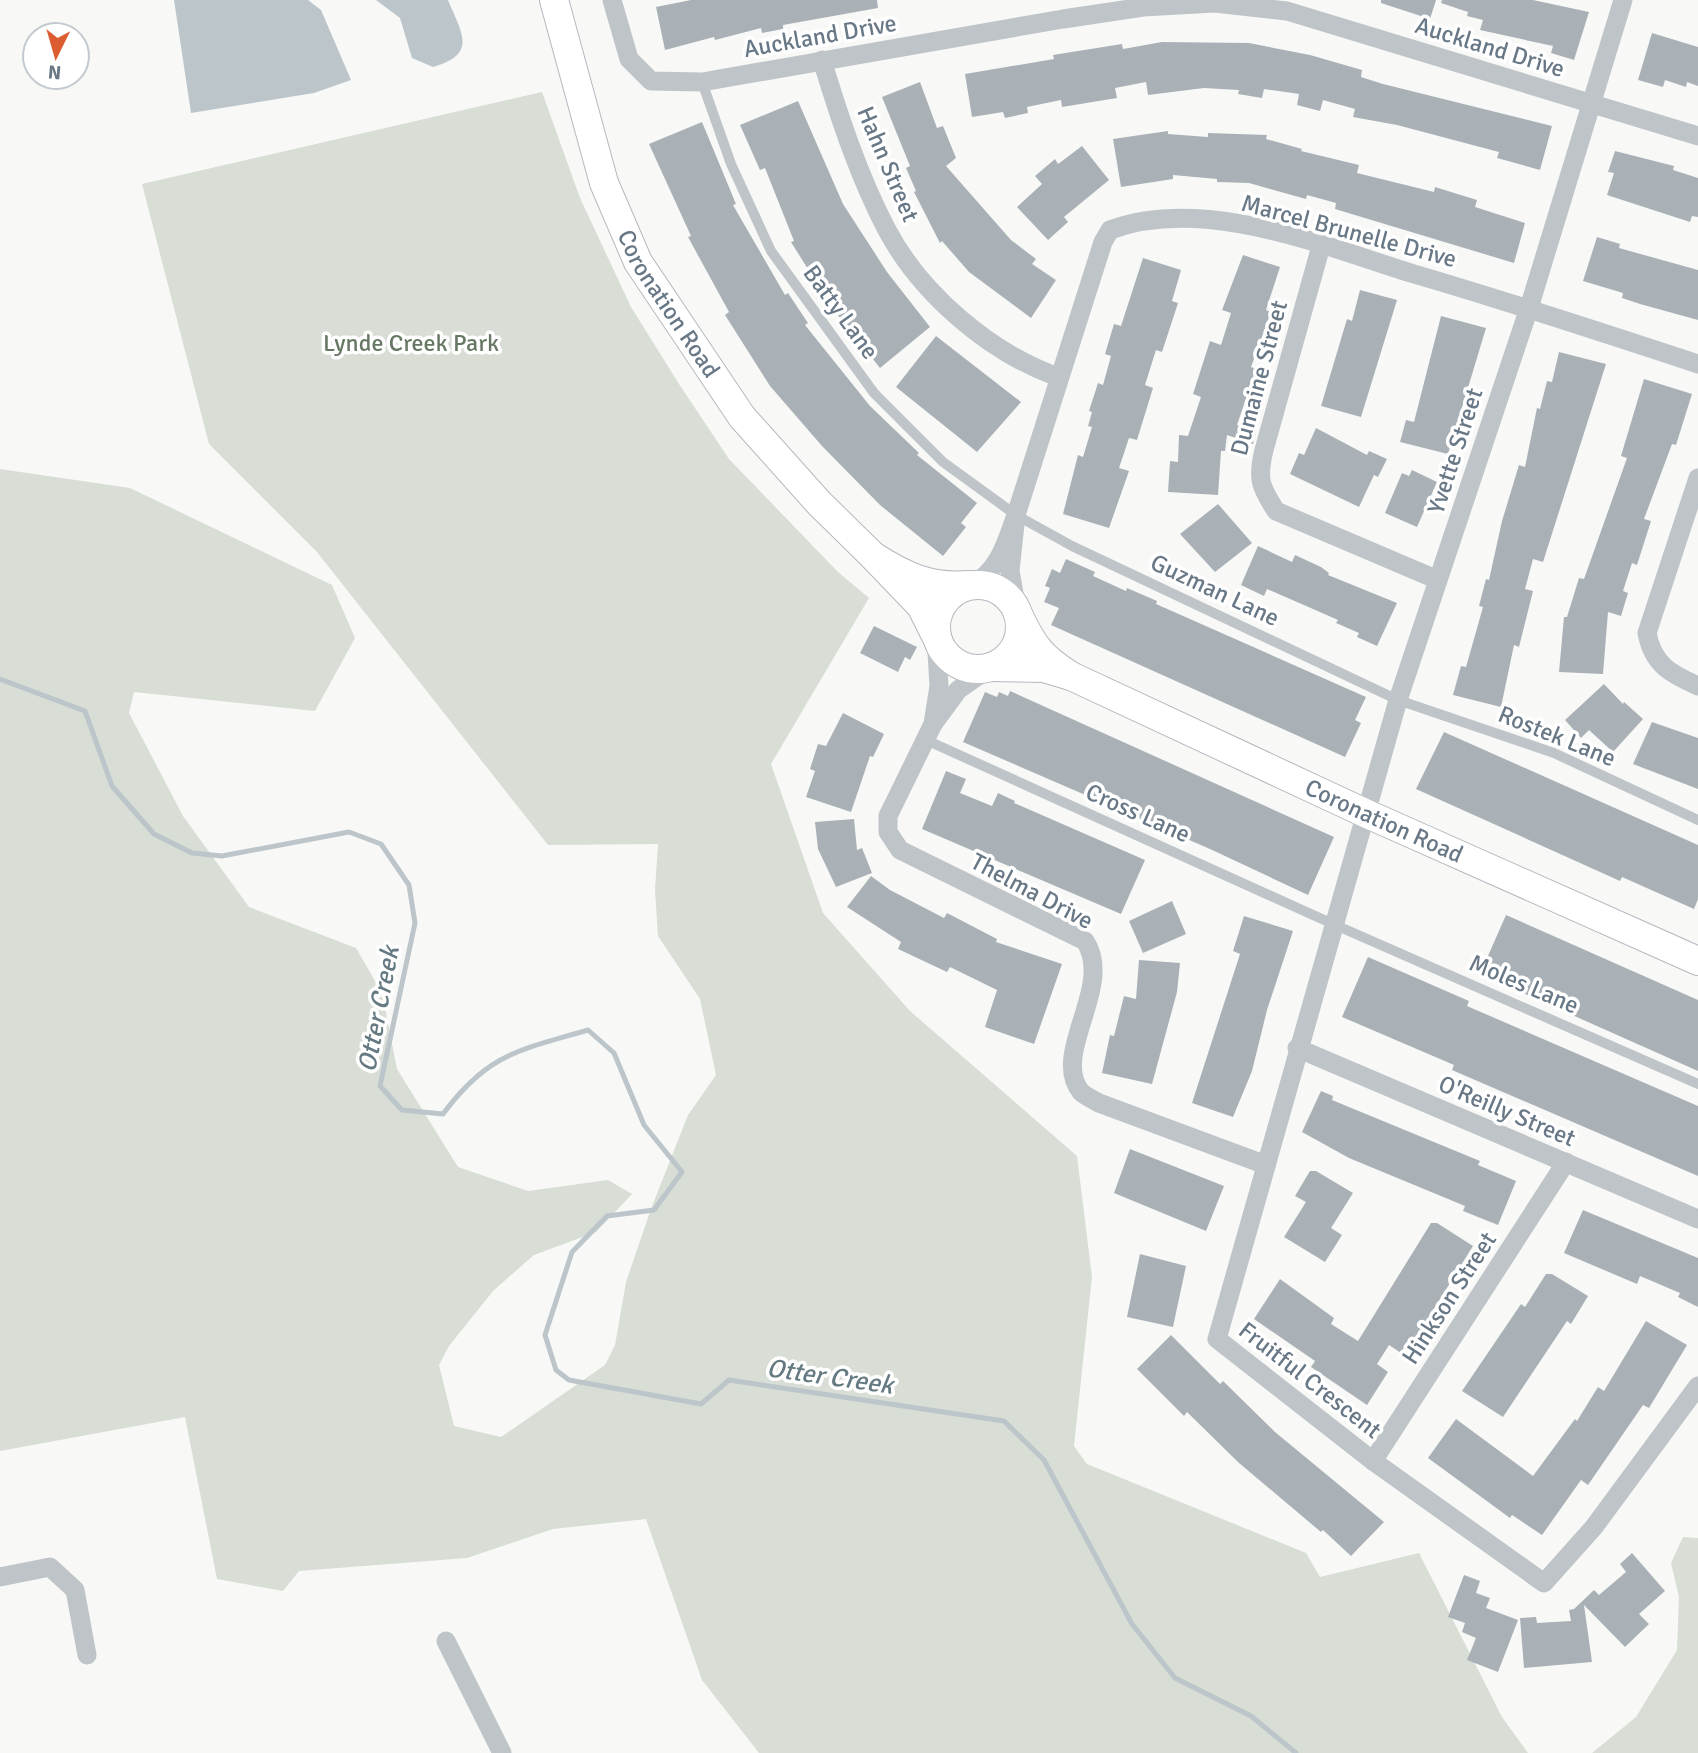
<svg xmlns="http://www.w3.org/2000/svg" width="1698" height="1753" font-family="Signika,sans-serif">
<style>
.green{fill:#d8ddd5}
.water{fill:#bbc5ca}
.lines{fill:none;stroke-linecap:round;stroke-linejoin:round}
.stream{stroke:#bbc5ca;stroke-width:5}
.building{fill:#a9b1b7}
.secondary-casing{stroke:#b4b9be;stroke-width:30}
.lane{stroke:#bfc4c8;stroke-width:10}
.street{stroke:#bfc4c8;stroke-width:19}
.secondary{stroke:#fff;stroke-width:28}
.labels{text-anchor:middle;stroke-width:7;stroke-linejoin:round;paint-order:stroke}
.street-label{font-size:24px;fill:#697886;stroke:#fff}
.park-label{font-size:24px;fill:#667863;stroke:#fff}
.water-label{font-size:26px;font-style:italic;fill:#647981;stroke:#fff}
</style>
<rect width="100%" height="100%" fill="#f8f9f6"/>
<g class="green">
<path d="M542 92 580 198 631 307 679 384 729 459 838 572 869 598 771 764 823 913 910 1011 1077 1156 1092 1277 1074 1446 1087 1464 1306 1553 1320 1577 1419 1553 1502 1717 1528 1753H759L702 1680 646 1519 553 1529 467 1558 299 1571 283 1591 217 1579 185 1417 0 1451V469L130 488 332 585 355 638 315 711 134 692 129 713 183 816 249 907 356 948 382 993 397 1069 458 1167 528 1191 608 1180 632 1194 596 1232 534 1255 493 1291 449 1346 439 1365 454 1426 501 1437 605 1365 615 1345 626 1282 651 1209 688 1115 716 1075 700 999 658 936 655 890 658 844 548 845 317 552 209 444 142 184Z"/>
<path d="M1683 1537 1698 1538V1753H1592L1636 1717 1677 1650 1679 1597 1671 1563Z"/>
</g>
<g class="water">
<path d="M174 0H308L321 10 351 80 314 93 191 113Z"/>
<path d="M376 0H448C462 34 478 54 433 67L412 58 400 18Z"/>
</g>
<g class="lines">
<path class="stream" d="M0 679 85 711 112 786 154 834 192 853 222 856 349 832 381 844 409 885 415 923 380 1086 402 1110 443 1114C488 1053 520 1050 588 1030L614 1053 644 1125 682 1172 654 1210 607 1216 572 1252 545 1335 556 1370 569 1380 701 1404 729 1380 1004 1421 1044 1460 1132 1624 1175 1678 1251 1716 1296 1753"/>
</g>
<g class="building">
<path d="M691 0H877L878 8 783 25V29L762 33 761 28 715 40 714 37 665 50 656 7Z"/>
<path d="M1381 0H1436L1430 19 1381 3Z"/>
<path d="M1442 0H1533L1589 12 1574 60 1551 53 1553 46 1480 30 1483 20 1467 16 1468 12 1441 3Z"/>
<path d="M1652 33 1698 47V86L1687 82 1686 87 1665 80 1663 87 1638 80Z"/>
<path d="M1162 42 1249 43 1310 55 1362 70 1361 77 1383 84 1552 126 1540 170 1497 158 1499 152 1397 125 1353 117 1355 109 1323 100 1320 111 1297 105 1299 94 1264 89 1262 98 1238 94 1239 90 1204 88 1148 95 1146 82 1115 88 1117 98 1062 107 1061 100 1027 107 1028 113 1005 118 1003 112 972 117 965 74 1054 59 1053 55 1122 44 1123 49Z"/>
<path d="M920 82 937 128 943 126 956 158 946 166 1011 240 1036 259 1032 264 1056 280 1031 318 969 272 942 241 940 243 914 192 916 191 906 168 910 166 882 97Z"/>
<path d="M798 101 843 204 887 272 930 327 880 368 833 309 791 242 794 241 765 168 760 170 740 125Z"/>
<path d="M702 122 736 204 733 205 785 295 788 293 808 323 805 325 870 406 919 453 917 455 977 503 961 523 966 527 943 556 880 505 822 446 770 386 725 315 729 312 688 237 691 236 649 144Z"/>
<path d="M1168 131V134L1208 137V133L1267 135 1266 139 1302 149 1301 151 1359 165 1357 173 1434 192 1435 187 1477 200 1475 207 1525 223 1514 263 1335 209 1336 203 1307 195 1306 199 1249 183 1217 182V179L1173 175V179L1121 187 1113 139Z"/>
<path d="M1082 146 1109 180 1064 217 1068 222 1048 240 1017 207 1042 184 1035 176 1055 159 1058 164Z"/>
<path d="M1615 151 1674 166 1673 170 1698 178V217L1692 216 1690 222 1607 195 1614 173 1608 172Z"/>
<path d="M1597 237 1620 244 1619 248 1698 270V320L1640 304 1622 298 1623 293 1583 281Z"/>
<path d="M1243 255 1280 267 1266 310 1271 312 1251 367 1256 369 1237 425 1256 432 1253 444 1227 435 1225 451H1221L1218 495 1168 492 1170 461 1178 462 1179 435 1188 436 1201 397 1193 394 1210 341 1221 345 1231 313 1222 310Z"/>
<path d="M1143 258 1181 270 1172 301 1178 303 1162 352 1156 350 1145 385 1153 388 1137 440 1129 438 1119 468 1129 471 1109 528 1063 514 1078 455 1083 457 1092 427 1088 426 1092 412 1089 411 1098 383 1103 385 1111 356 1105 354 1114 324 1121 326Z"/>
<path d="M1360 290 1397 300 1361 417 1321 406 1347 319 1352 321Z"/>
<path d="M1441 316 1486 328 1448 454 1400 442 1406 420 1414 422Z"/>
<path d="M936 336 1021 402 977 452 896 387Z"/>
<path d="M1559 352 1606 364 1543 562 1533 559 1525 589 1533 591 1519 647 1514 645 1501 707 1453 695 1461 666 1466 667 1474 639 1483 607 1479 606 1486 579 1489 580 1502 521 1519 465 1525 467 1537 408 1540 409 1547 381 1552 382Z"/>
<path d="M1644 379 1692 394 1676 445 1672 444 1644 519 1651 521 1637 565 1632 563 1623 591 1628 593 1621 616 1608 612 1603 674 1559 672 1564 617H1567L1579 578 1584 579 1627 458 1621 456Z"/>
<path d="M1316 428 1367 455 1369 451 1387 459 1378 477 1374 475 1359 507 1290 474 1299 453 1304 455Z"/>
<path d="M1412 470 1437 482 1417 527 1385 513 1402 473 1409 476Z"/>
<path d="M1218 504 1252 543 1215 572 1180 534Z"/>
<path d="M1258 546 1292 562 1295 555 1321 567 1329 573 1328 575 1397 603 1377 646 1357 637 1359 633 1336 623 1338 620 1313 609 1267 589 1264 596 1241 585Z"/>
<path d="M1066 559 1095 572 1093 576 1126 591 1127 588 1157 601 1156 604 1366 697 1355 720 1361 723 1345 757 1051 625 1059 608 1044 602 1050 588 1045 586 1052 569 1060 573Z"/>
<path d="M874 626 917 647 910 660 905 657 898 672 860 653Z"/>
<path d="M1604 684 1623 704 1624 702 1643 719 1613 752 1589 730 1581 738 1565 720Z"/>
<path d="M1010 691 1334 837 1308 895 1210 849 963 742 985 692 997 697 999 692 1008 696Z"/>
<path d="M843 713 884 734 873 757 870 756 851 812 806 797 815 771 810 769 818 744 826 746Z"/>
<path d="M1652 722 1698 738V789L1633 764Z"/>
<path d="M1444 732 1698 845V899L1694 909 1622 877 1620 881 1416 789Z"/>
<path d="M946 771 966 779 960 793 992 806 998 793 1015 801 1014 803 1145 860 1121 914 922 829Z"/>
<path d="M854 819 857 850 862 848 872 873 836 887 818 849 815 822Z"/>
<path d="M871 876 890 890 944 918 947 913 997 939 996 942 1062 964 1034 1044 985 1027 997 990 950 967 947 972 898 949 901 942 847 907Z"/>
<path d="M1172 901 1186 934 1143 953 1129 921Z"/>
<path d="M1506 915 1698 1000V1071L1480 974Z"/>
<path d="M1244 916 1293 931 1267 1010 1252 1071 1233 1117 1192 1103 1240 954 1233 951Z"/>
<path d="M1368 957 1469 1001 1467 1006 1698 1106V1176L1452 1070 1454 1065 1342 1017Z"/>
<path d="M1139 960 1180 963 1177 992 1152 1084 1102 1073 1110 1035 1114 1036 1124 996 1136 999Z"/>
<path d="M1321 1091 1333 1096 1332 1100 1480 1161 1478 1165 1516 1181 1498 1225 1463 1211 1465 1206 1349 1158 1302 1132Z"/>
<path d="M1130 1149 1224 1186 1206 1231 1114 1193Z"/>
<path d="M1310 1171H1316L1353 1193 1331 1228 1342 1235 1325 1262 1284 1237 1306 1202 1295 1196Z"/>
<path d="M1583 1210 1698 1258V1307L1678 1297 1680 1293 1640 1276 1637 1284 1564 1253Z"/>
<path d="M1431 1223H1437L1473 1246 1409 1349 1405 1347 1401 1353 1389 1345 1377 1364 1388 1372 1367 1405 1311 1367 1315 1361 1254 1319 1280 1279 1334 1318 1331 1324 1358 1341Z"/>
<path d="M1140 1254 1186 1266 1173 1327 1127 1317Z"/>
<path d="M1546 1274H1552L1588 1296 1571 1324 1567 1321 1503 1417 1462 1391 1521 1304 1525 1307Z"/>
<path d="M1646 1321 1687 1345 1649 1408 1643 1405 1588 1485 1581 1480 1542 1535 1512 1515 1510 1518 1428 1458 1456 1419 1533 1476 1575 1419 1577 1421 1598 1387 1604 1391Z"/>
<path d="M1171 1335 1220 1384 1223 1381 1275 1432 1384 1522 1351 1556 1323 1530 1321 1532 1239 1463 1187 1412 1184 1416 1137 1369Z"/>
<path d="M1632 1553 1665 1591 1639 1614 1649 1624 1625 1647 1584 1605 1592 1662 1524 1668 1520 1618 1536 1617 1537 1623 1571 1621 1569 1610 1574 1609 1594 1590 1599 1595 1626 1572 1620 1564Z"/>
<path d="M1464 1575 1480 1581 1476 1593 1490 1598 1486 1608 1518 1620 1498 1672 1467 1660 1476 1638 1462 1632 1465 1623 1448 1617Z"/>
</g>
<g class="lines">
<g class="secondary-casing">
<g id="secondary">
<path id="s1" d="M554 0 604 183 638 262 742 417 819 503 873 556"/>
<circle cx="978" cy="627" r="42"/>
<path d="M936 636 921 606 873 556C906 577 930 588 969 585"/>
<path d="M991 667 1044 668 1071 676C1041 657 1033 646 1018 614"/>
<path id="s2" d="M1071 676 1365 813 1698 961"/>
</g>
</g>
<g class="lane">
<path d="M702 82 731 164 771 251 874 393 943 462 1016 515 1072 546 1398 700 1554 753 1698 820"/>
<path d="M926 740 1333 924 1698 1084"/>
</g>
<g class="street">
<path d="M612 0 629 59 651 81 702 82 1063 19 1143 7 1215 3 1287 11 1698 136"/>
<path d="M1623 0 1529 308 1398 700 1217 1339 1373 1461 1544 1583 1594 1527 1698 1386"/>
<path d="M822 60C839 116 859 177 887 230 921 294 990 353 1058 377"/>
<path d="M1321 246 1264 450C1257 479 1260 486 1276 511L1438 580"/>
<path d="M1698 478 1647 633C1653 665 1671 674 1698 686"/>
<path d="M1016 515 1103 242 1110 230C1204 195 1323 246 1414 274 1510 302 1604 333 1698 364"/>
<path d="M972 585C999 570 1006 543 1016 515L1010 571 1017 610"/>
<path d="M936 636 939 686 933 724 958 690 991 667"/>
<path d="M933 724 888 816V832L900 850 1085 941C1115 986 1050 1054 1081 1092 1085 1096 1094 1100 1099 1103L1266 1165"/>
<path d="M1297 1048 1698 1219"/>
<path d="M1373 1461 1566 1162"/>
<path d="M0 1577 50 1567 75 1590 87 1655"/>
<path d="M446 1641 502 1753"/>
</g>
<use href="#secondary" class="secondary"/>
</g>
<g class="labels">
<g class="street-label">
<text transform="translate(820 36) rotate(-10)" y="8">Auckland Drive</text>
<text transform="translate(1490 47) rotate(17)" y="8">Auckland Drive</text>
<text transform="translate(888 164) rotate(67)" y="8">Hahn Street</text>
<text transform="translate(1349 231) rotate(15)" y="8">Marcel Brunelle Drive</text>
<text dy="8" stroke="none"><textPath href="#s1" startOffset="327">Coronation Road</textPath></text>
<text transform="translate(841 312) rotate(54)" y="8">Batty Lane</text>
<text transform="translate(1259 378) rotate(-75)" y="8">Dumaine Street</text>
<text transform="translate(1455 451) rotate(-72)" y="8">Yvette Street</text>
<text transform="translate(1215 590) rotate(25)" y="8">Guzman Lane</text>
<text transform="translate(1557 736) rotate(22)" y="8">Rostek Lane</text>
<text transform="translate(1138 813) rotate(24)" y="8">Cross Lane</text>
<text dy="8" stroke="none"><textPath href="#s2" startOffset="345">Coronation Road</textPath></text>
<text transform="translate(1032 891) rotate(28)" y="8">Thelma Drive</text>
<text transform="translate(1524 984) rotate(23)" y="8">Moles Lane</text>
<text transform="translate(1507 1111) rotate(23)" y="8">O'Reilly Street</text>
<text transform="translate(1449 1298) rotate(-57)" y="8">Hinkson Street</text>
<text transform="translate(1310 1380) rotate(38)" y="8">Fruitful Crescent</text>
</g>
<g class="park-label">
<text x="411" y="351">Lynde Creek Park</text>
</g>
<g class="water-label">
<text transform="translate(378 1009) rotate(-79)" y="9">Otter Creek</text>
<text transform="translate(830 1376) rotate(8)" y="9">Otter Creek</text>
</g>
</g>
<g transform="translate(56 56) rotate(185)"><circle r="33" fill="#ffffff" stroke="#c3c9cf" stroke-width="2"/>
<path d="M0-5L12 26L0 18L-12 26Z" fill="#dd5d32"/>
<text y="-10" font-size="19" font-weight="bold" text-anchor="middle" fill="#697886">N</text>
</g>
</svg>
